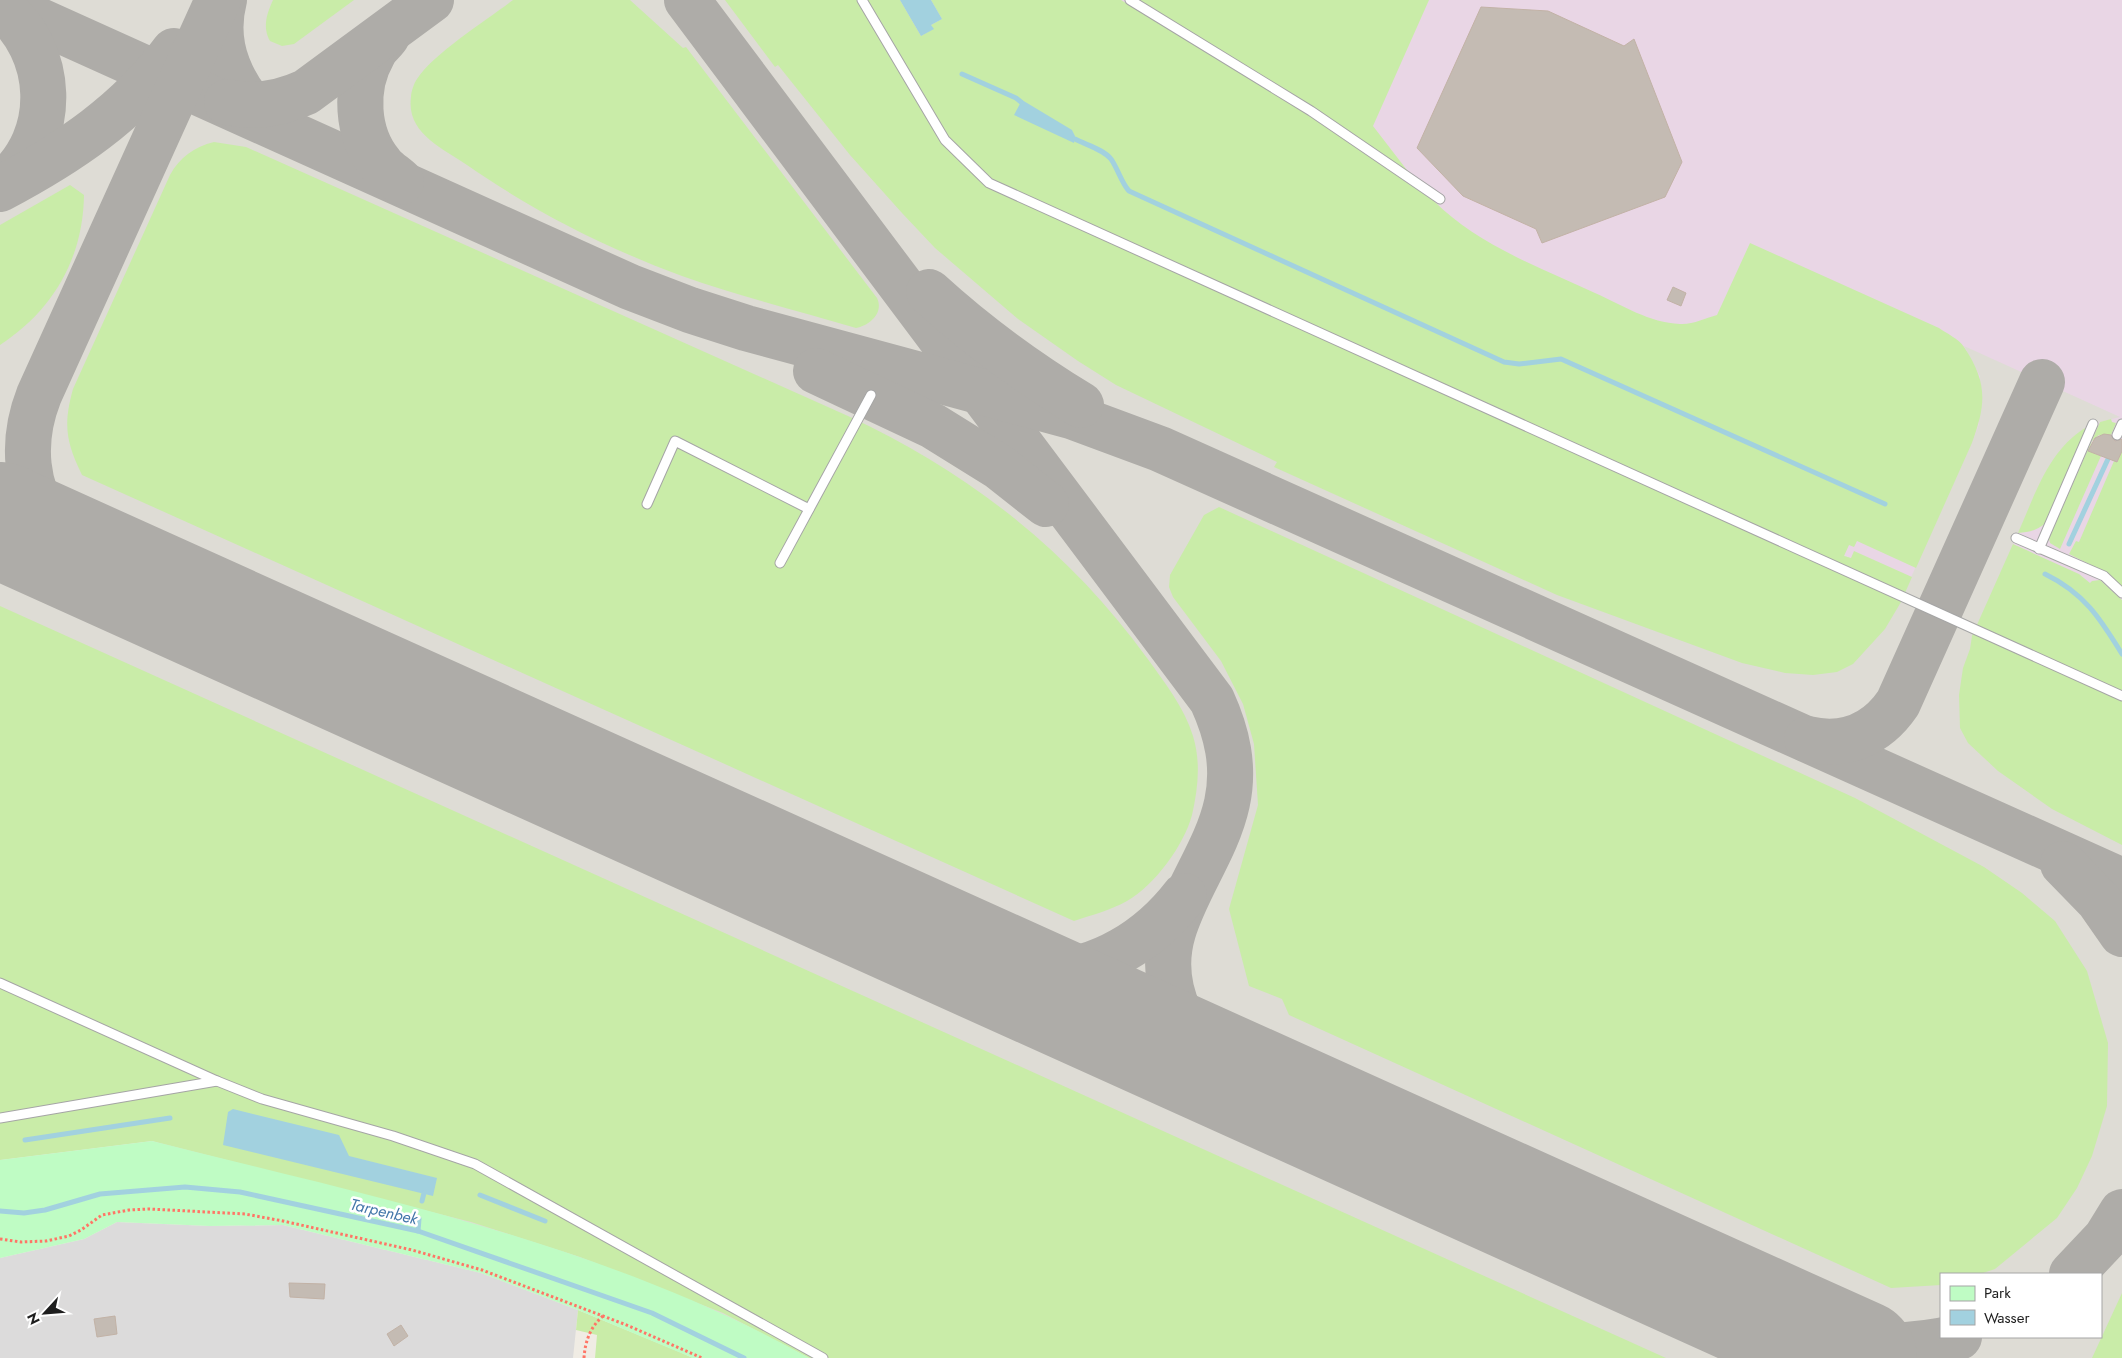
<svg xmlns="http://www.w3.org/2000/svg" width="2122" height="1358" font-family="Jost,sans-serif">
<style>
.residential{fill:#dcdbdb}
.industrial{fill:#e9d6e5}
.airport{fill:#dedcd5;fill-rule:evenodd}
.grass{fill:#c9eca8}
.park{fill:#bffcc4}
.water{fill:#a2d1df}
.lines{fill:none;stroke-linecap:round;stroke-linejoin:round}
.stream{stroke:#a2d1df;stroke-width:5}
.taxiway{stroke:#aeaca8;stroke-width:46}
.runway{stroke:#aeaca8;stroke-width:116}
.building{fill:#c4bbb3;stroke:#c2b2a6}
.service-casing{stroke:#a5a5a5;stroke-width:11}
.path{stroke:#ff7566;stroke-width:3;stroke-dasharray:2.5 2.5;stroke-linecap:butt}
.service{stroke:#fff;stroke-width:9}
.labels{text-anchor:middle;stroke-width:5;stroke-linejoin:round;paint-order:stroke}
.water-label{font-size:16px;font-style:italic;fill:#47a;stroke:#fff}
</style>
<rect width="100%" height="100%" fill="#f0ece4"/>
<path class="residential" d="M117 1222 210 1226 283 1225 481 1273 578 1310 573 1358H0V1258L84 1239Z"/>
<path class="industrial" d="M1074 0H2122V624L2046 646 1844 555 1514 275Z"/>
<path class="airport" d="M0 0H1074L1182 111 1893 447 1844 555 1908 584 1972 443 1979 424 1980 376 1964 346 2120 417 2100 422 2085 428 2042 479 1982 616 2122 624V1358H809L785 1344 152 1141 0 1160ZM1941 1274H2101V1337H1941Z"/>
<g class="grass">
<path d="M273 0H354L294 44 282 46 270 41C262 27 267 13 273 0Z"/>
<path d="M513 0H630L683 48 686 47 877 298C884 313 870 325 856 328 798 311 739 296 682 276 606 248 533 211 467 165 442 148 406 133 411 97 411 92 414 83 417 79 434 53 487 20 513 0Z"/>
<path d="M725 0H900L921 36 933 29 931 25 942 19 931 0H1121L1308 115 1434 201C1478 245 1539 267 1595 293 1622 305 1650 323 1680 324 1692 325 1706 318 1717 315L1750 243 1939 328C1946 333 1959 339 1964 347 1988 383 1986 404 1972 443L1916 568 1857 541 1854 547 1849 545 1844 556 1851 558 1854 551 1912 577 1901 602 1885 629 1853 664 1837 672 1813 675 1785 673 1742 663 1557 595 1274 467 1277 462 1116 385 1078 361 1018 319 935 248 902 213 850 155 778 65 775 67Z"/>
<path d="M1138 0H1429L1373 126 1410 174Z"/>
<path d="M214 142 246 147 848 416C968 472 1069 550 1147 658 1165 683 1184 707 1193 736 1201 762 1198 789 1192 815 1184 845 1155 885 1127 901 1111 910 1092 915 1074 921L82 475C66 442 63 425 73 389L170 175C180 157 194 147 214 142Z"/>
<path d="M70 185 84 195C83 259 53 310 0 345V225Z"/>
<path d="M2111 419 2112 422 2116 423 2111 435H2099L2092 441 2089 451 2101 456 2060 549 2050 543 2049 538 2100 422Z"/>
<path d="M2085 428 2086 432 2048 520C2040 530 2030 532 2018 533 2035 495 2048 451 2085 428Z"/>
<path d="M2122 451V587L2107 573 2069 554 2076 541 2079 542 2114 461 2117 462Z"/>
<path d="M1219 507 1855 798 1984 867 2022 893 2055 921 2087 971 2108 1043 2107 1106 2092 1156 2077 1188 2057 1218 1995 1269 1980 1274H1941V1285L1891 1288 1289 1015 1282 999 1249 986 1229 909 1258 805 1254 744 1243 704 1221 661 1173 597 1169 587 1170 575 1204 515Z"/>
<path d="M2013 544 2079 574 2090 583 2092 581 2100 580 2122 600V845L2052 809 1998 771 1968 743 1960 728 1959 695 1963 668 1970 649 1972 636Z"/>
<path d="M0 606 1666 1358H809L723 1313 580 1257 471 1222 152 1141 0 1160Z"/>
<path d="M2122 1293V1358H2092Z"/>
<path d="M578 1310 682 1353 693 1358H595L597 1335 576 1330Z"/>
</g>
<path class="park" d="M152 1141C375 1197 606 1244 809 1358H693L578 1310 481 1273 283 1225 210 1226 117 1222 84 1239 0 1258V1160Z"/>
<g class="water">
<path d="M900 0H931L942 19 931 25 934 29 921 36Z"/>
<path d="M1022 100 1072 130 1075 136 1074 143 1014 115Z"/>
<path d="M233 1109 339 1135 349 1156 437 1178 433 1196 223 1145 228 1112Z"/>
</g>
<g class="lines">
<g class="stream">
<path d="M962 74 1016 98 1021 102"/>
<path d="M1075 139C1086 145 1103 149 1111 159 1118 169 1121 182 1129 191L1504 362 1519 364 1561 359 1885 504"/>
<path d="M2069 544 2108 459"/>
<path d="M2045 574C2084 593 2100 618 2122 654"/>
<path d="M25 1140 170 1118"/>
<path d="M480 1195 545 1221"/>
<path d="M422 1201 424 1193"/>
<path d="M0 1211 24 1213 45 1210 100 1194 185 1187 240 1192 418 1231 652 1313 744 1358"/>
<path d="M418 1231 419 1219"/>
</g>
<g class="taxiway">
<path d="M224 0C212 46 232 90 266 120"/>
<path d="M687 0 1212 700C1227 733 1235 766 1227 803 1217 849 1186 888 1173 932 1156 989 1187 1045 1234 1076"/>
<path d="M0 3 630 287 690 310 746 328 1071 416 1160 449 2122 881"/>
<path d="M0 7C55 50 59 137 4 182"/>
<path d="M387 36C383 42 376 47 373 54 354 87 356 134 381 164 386 171 395 176 401 182"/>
<path d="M227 102C255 108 280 104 306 92L431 0"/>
<path d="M0 189C68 153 128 113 174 51"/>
<path d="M929 292C976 335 1027 372 1081 405"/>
<path d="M816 371 933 426 999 467 1046 504"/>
<path d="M90 561C78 552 65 542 55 530 24 490 21 441 39 395L218 0"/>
<path d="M1807 739C1845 748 1877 734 1898 703L2042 382"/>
<path d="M2063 864 2099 901 2122 934"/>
<path d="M991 966C1008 969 1026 974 1044 973 1100 971 1150 940 1184 896"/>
<path d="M2072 1274 2106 1238 2122 1212"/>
<path d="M1809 1336C1864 1347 1904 1350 1959 1337"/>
</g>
<path class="runway" d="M0 520 1859 1358"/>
</g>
<g class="building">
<path d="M1481 7 1548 11 1624 46 1634 39 1682 162 1665 197 1542 243 1536 229 1463 196 1417 148Z"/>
<path d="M1673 287 1686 293 1681 306 1667 300Z"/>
<path d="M2104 434 2111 435 2115 441 2122 439V451L2117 462 2088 451 2095 438Z"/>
<path d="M289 1283 325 1284 324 1299 290 1297Z"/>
<path d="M115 1316 117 1334 97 1337 94 1319Z"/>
<path d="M401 1325 408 1336 394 1346 387 1334Z"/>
</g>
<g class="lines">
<g class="service-casing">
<g id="service">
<path d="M862 0 945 140 989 183 2122 696"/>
<path d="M1130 0 1311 111 1440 199"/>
<path d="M2117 435 2122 424"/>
<path d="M647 504 675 441 809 509"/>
<path d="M2016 538 2104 576 2122 593"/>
<path d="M2039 549 2093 424"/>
<path d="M780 563 871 395"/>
<path d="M0 983 217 1081 262 1099 393 1136 475 1164 823 1358"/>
<path d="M0 1118 217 1081"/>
</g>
</g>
<g class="path">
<path d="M0 1239 21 1242 46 1241 69 1236 81 1230 102 1215 129 1210 150 1209 245 1214 283 1221 412 1250 482 1270 624 1324 702 1358"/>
<path d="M584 1358C585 1342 590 1327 603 1316"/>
</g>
<use href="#service" class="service"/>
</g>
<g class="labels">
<g class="water-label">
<text transform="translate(384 1211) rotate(13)" y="6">Tarpenbek</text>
</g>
</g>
<rect x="1940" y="1273" width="162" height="65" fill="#ffffff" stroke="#a5a5a5"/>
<rect x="1950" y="1286" width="25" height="15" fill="#bffcc4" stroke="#a5a5a5"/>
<text x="1984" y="1298" font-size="15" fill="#1e1e1e">Park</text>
<rect x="1950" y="1310" width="25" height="15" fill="#a2d1df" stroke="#a5a5a5"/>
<text x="1984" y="1323" font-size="15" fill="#1e1e1e">Wasser</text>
<g transform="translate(45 1313) rotate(244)" stroke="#ffffff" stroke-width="4" paint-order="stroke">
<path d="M0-4L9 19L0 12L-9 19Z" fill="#1e1e1e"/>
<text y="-8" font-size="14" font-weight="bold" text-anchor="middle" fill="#1e1e1e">N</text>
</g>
</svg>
